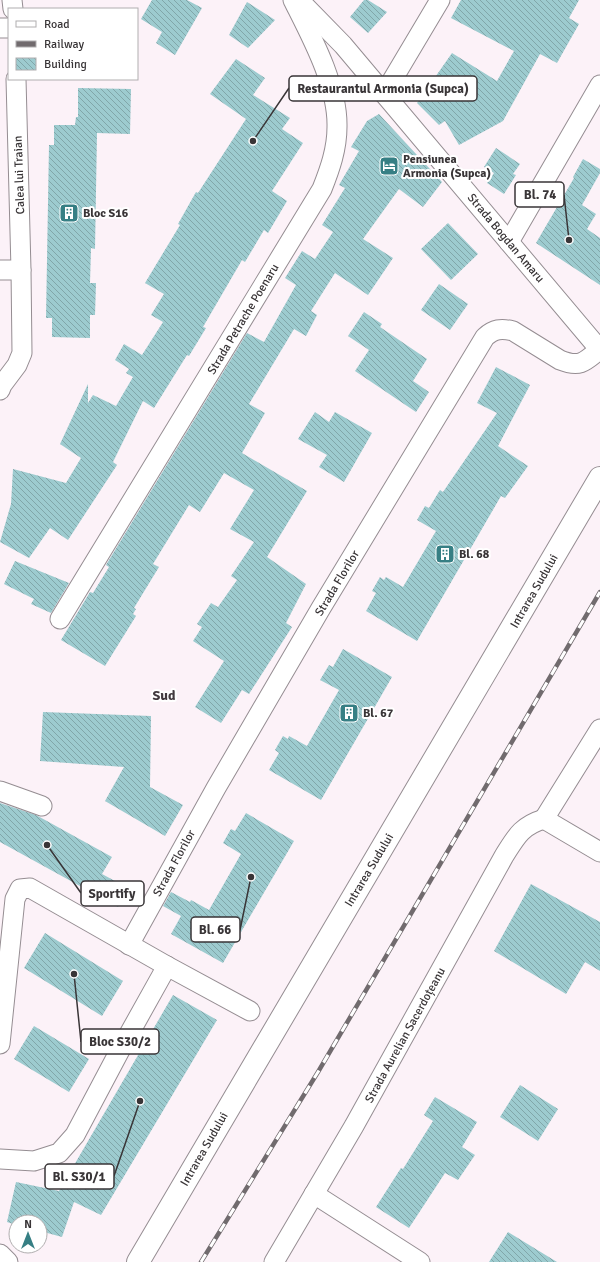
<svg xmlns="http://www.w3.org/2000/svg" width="600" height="1262" font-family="Signika,sans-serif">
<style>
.building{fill:url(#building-back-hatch)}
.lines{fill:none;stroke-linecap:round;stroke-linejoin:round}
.street-casing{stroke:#958d92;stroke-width:21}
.secondary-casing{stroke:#958d92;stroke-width:24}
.street{stroke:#fff;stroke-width:19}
.secondary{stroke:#fff;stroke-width:22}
.rail-casing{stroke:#716b6e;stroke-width:4.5}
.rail{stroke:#fff;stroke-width:3;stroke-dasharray:9;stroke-linecap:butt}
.labels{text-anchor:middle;stroke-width:4;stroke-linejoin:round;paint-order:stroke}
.poi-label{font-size:12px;font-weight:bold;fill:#393537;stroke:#fff;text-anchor:start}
.street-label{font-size:12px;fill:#393537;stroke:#fff}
.quarter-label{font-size:14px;font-weight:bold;fill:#41393e;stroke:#fff}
.leader{fill:none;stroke:#393537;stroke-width:1.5}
.callout-dot{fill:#393537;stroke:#fff;stroke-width:1.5}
.callout{fill:#fff;stroke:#393537;stroke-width:1.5}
.callout-label{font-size:13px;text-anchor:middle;font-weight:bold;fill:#393537}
</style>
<defs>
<pattern id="building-back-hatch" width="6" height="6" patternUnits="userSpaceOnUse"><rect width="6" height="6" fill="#9dcbcf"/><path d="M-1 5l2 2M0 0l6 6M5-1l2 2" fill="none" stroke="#81a6a9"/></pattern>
</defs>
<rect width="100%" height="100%" fill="#fcf2f8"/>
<g class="building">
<path d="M152 0H187L202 8 175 55 156 43 162 32 141 19Z"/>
<path d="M364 0H368L387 12 368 33 350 17Z"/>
<path d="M461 0H579L569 18 579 24 557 63 540 54 503 121 459 145 445 121 439 125 417 103 452 53 497 81 514 51 451 18Z"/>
<path d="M247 2 275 20 248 48 229 35Z"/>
<path d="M236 59 265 78 253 95 290 118 282 129 303 143 272 191 287 201 268 233 264 230 245 262 242 260 203 327 206 328 189 356 187 355 154 408 143 401 113 462 117 465 68 540 50 528 29 558 0 542 11 504 13 469 66 483 81 458 60 444 88 384V403L93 395 116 406 133 377 126 373 129 369 115 360 124 344 142 355 163 322 151 315 164 294 145 283 180 225 178 224 196 192 198 193 246 119 210 94Z"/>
<path d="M78 88 131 89 130 134 97 133 95 249 91 248 90 283H96L95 315H90V338L52 337V318H46L49 145H54V125H75L76 117H78Z"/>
<path d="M379 114 442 182 423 207 399 189 363 239 393 258 368 295 335 273 311 311 317 315 306 336 294 329 249 404 265 413 242 453 307 491 267 557 306 584 286 623 292 627 249 694 242 690 221 723 195 707 224 661 193 641 202 627 197 624 211 603 218 607 237 580 231 576 254 542 230 529 254 490 224 473 200 512 189 505 153 564 159 567 134 608 136 609 133 614 136 616 105 666 61 640 90 592 93 593 109 567 106 565 247 333 264 342 296 285 285 278 302 251 315 259 333 232 322 225 345 188 339 185 359 151 351 147 367 121Z"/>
<path d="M496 148 520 164 513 174 516 175 504 194 487 183 494 173 484 167Z"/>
<path d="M583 159 600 169V173L582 205 596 214 587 229 600 238V285L536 243 574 178 573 177Z"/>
<path d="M448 223 478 254 451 280 421 249Z"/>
<path d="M439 284 468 304 450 330 421 310Z"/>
<path d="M364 312 382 324 380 327 427 359 413 381 429 392 416 412 355 371 369 350 348 336Z"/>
<path d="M496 367 530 385 498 446 528 466 505 498 501 496 417 641 366 611 376 593 372 591 380 577 384 580 386 577 403 587 436 531 417 520 425 506 429 508 440 490 443 492 497 413 477 403Z"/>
<path d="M315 412 329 422 335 412 372 433 344 482 319 467 327 455 298 439Z"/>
<path d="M15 561 69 583 51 613 31 604 34 599 4 584Z"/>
<path d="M343 649 392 677 321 800 269 770 279 753 275 750 283 736 288 739 289 736 307 746 339 690 320 680 329 665 333 667Z"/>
<path d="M43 712 151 716 150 787 183 805 165 836 105 801 124 767 40 761Z"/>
<path d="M0 803 36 815 112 857 102 874 128 888 118 907 0 842Z"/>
<path d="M246 813 294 841 223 963 171 934 181 916 163 906 171 892 190 902 191 900 209 910 241 854 223 843 231 829 235 831Z"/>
<path d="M531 884 600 922V971L585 962 566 994 494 951Z"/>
<path d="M45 933 123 981 102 1016 24 968Z"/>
<path d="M173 995 217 1020 101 1215 74 1202 62 1237 40 1231V1222H16V1225L7 1222 16 1182 59 1191Z"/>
<path d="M34 1026 89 1059 69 1092 14 1059Z"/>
<path d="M520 1085 558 1109 538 1141 500 1117Z"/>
<path d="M435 1097 477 1122 462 1147 475 1155 458 1180 445 1173 409 1228 376 1207 401 1168 403 1169 433 1121 424 1115Z"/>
<path d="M508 1232 557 1262H489Z"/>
</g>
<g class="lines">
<g class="street-casing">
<g id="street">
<path d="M12 0 13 9"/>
<path d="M299 0 343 45 600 350"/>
<path d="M0 28H9"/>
<path d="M384 94 440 0"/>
<path d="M509 242 600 85"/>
<path d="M0 270H21"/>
<path d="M0 390 2 385 17 365 22 353 21 270 16 79"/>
<path d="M60 619 322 189C330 169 337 149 337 127 338 85 311 36 293 0"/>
<path d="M0 791 42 806"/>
<path d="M544 819 600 729"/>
<path d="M544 819 600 852"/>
<path d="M129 945 216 788 321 608 485 337C494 329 501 328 513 331L560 360C580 368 585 362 600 349"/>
<path d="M0 1044 15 899 20 889 30 888 167 966 250 1011"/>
<path d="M0 1159 34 1161 59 1153 75 1135 119 1052 167 966"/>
<path d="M314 1194 420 1262"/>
<path d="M0 1254 8 1262"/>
<path d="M274 1262 354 1126 504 856C516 837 521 826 544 819"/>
</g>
</g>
<g class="secondary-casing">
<path id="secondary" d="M138 1262 600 478"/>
</g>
<use href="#street" class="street"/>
<use href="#secondary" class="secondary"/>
<g class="rail-casing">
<path id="rail" d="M201 1262 318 1072 600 592"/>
</g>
<use href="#rail" class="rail"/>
</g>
<defs>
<g id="hotel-square" transform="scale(1)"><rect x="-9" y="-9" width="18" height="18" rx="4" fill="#367f84" stroke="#fff"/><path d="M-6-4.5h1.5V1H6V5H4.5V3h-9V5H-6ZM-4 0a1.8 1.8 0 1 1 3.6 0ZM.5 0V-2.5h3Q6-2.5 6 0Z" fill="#fff"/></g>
<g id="building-square" transform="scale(1)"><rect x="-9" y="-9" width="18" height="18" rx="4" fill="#367f84" stroke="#fff"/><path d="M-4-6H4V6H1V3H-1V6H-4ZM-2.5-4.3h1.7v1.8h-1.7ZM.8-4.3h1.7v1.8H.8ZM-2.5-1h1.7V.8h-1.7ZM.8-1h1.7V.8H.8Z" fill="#fff"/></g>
</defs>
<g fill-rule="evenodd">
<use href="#hotel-square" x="389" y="166"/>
<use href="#building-square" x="69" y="213"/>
<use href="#building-square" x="445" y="554"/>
<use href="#building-square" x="349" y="713"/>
</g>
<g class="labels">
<g class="poi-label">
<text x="403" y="163">Pensiunea<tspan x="403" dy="14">Armonia (Supca)</tspan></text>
<text x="83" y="217">Bloc S16</text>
<text x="459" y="558">Bl. 68</text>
<text x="363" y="717">Bl. 67</text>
</g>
<g class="street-label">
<text transform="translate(19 175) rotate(-92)" y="4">Calea lui Traian</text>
<text transform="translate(506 238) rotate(50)" y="4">Strada Bogdan Amaru</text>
<text transform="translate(243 319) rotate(-59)" y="4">Strada Petrache Poenaru</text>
<text transform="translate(337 583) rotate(-59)" y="4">Strada Florilor</text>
<text transform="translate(534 591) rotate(-60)" y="4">Intrarea Sudului</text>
<text transform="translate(174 863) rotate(-61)" y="4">Strada Florilor</text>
<text transform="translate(369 870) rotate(-59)" y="4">Intrarea Sudului</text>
<text transform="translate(405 1035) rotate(-61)" y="4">Strada Aurelian Sacerdoțeanu</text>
<text transform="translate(204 1149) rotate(-60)" y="4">Intrarea Sudului</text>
</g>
<g class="quarter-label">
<text x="164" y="700">Sud</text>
</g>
</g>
<path class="leader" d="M253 141L289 88M569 240L564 195M47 845L81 893M251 877L240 930M74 974L81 1042M140 1101L114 1176"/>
<g class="callout-dot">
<circle cx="253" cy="141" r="4"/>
<circle cx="569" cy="240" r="4"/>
<circle cx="47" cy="845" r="4"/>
<circle cx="251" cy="877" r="4"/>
<circle cx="74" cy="974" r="4"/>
<circle cx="140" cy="1101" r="4"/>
</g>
<g class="callout">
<rect x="289" y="76" width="188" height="25" rx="4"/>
<rect x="515" y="182" width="49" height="25" rx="4"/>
<rect x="81" y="881" width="63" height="25" rx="4"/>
<rect x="191" y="917" width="49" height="25" rx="4"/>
<rect x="81" y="1029" width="78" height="25" rx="4"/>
<rect x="45" y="1164" width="69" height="25" rx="4"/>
</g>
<g class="callout-label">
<text x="383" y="93">Restaurantul Armonia (Supca)</text>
<text x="540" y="199">Bl. 74</text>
<text x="112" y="898">Sportify</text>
<text x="215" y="934">Bl. 66</text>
<text x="120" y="1046">Bloc S30/2</text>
<text x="79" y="1181">Bl. S30/1</text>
</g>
<rect x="8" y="8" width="130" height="72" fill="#ffffff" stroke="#b0aeaf"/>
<rect x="16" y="21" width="20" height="6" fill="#ffffff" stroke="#b0aeaf"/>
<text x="44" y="28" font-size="12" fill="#393537">Road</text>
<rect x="16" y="41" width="20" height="6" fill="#716b6e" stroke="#b0aeaf"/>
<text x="44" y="48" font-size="12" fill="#393537">Railway</text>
<rect x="16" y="58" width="20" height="12" fill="url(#building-back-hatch)" stroke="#b0aeaf"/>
<text x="44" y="68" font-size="12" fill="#393537">Building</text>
<g transform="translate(28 1234)"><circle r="19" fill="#ffffff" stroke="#b0aeaf"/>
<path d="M0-3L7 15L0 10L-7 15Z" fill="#367f84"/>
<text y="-6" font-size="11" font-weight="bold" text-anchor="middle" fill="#393537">N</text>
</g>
</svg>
